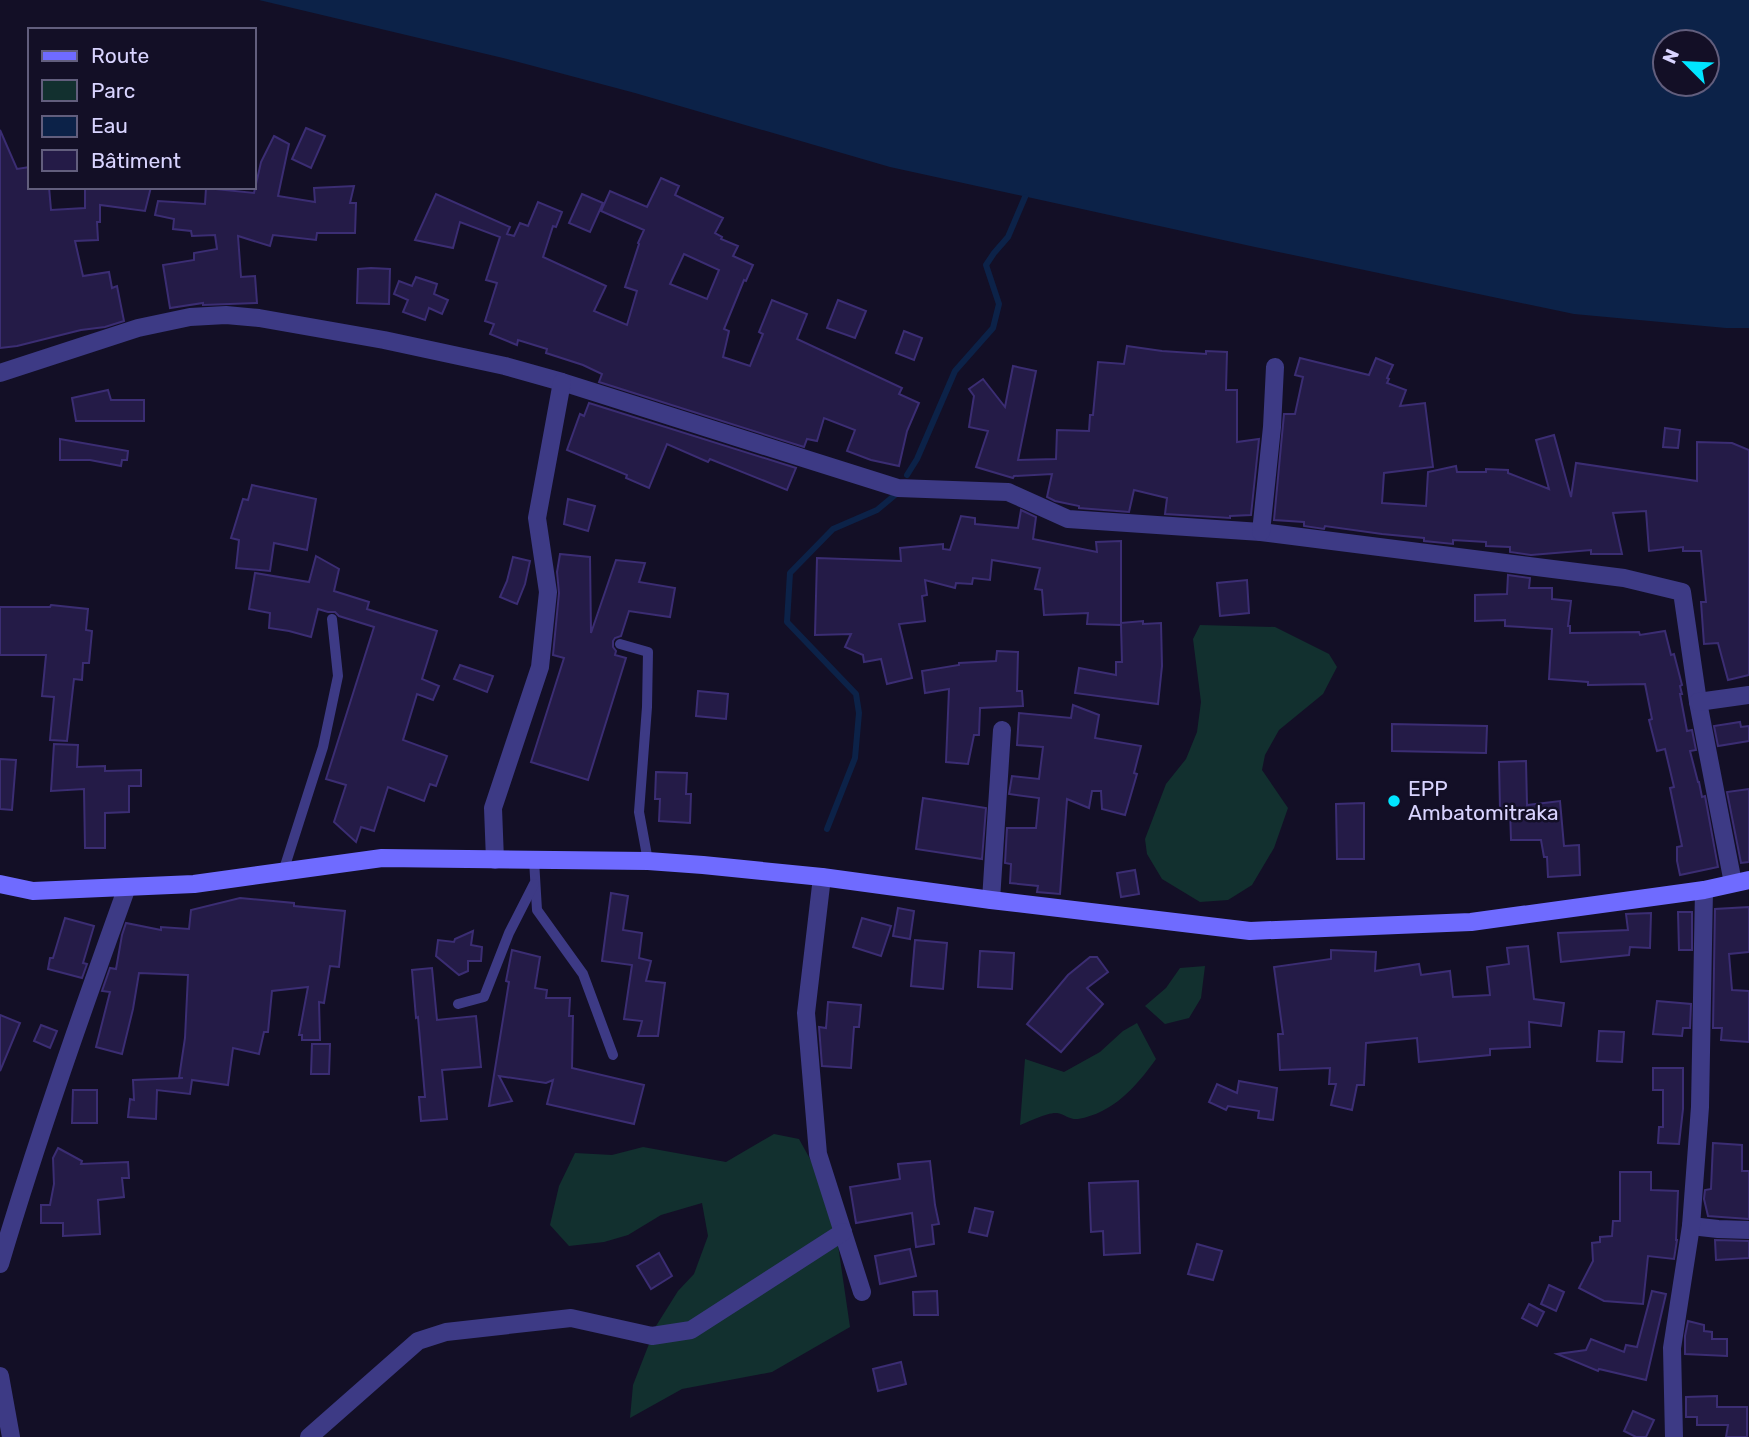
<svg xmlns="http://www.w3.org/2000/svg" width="1749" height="1437" font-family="Rubik,sans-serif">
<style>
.green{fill:#12302f}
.water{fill:#0c2248;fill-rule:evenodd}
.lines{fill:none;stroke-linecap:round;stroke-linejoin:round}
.stream{stroke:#0c2248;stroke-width:6}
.building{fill:#241b47;stroke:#3b2d73;stroke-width:2;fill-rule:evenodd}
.service{stroke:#3d3a85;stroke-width:10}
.minor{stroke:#3d3a85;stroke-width:18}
.secondary{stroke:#6f6bff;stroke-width:18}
.poi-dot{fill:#00e5ff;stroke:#130f26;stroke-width:2.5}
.labels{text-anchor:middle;stroke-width:5;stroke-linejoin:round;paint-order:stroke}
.poi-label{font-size:21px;fill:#d9d4ff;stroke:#130f26;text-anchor:start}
</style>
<rect width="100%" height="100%" fill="#130f26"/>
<g class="green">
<path d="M1200 625 1275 627 1329 654 1337 667 1323 694 1279 730 1265 755 1262 770 1288 808 1274 848 1252 885 1228 900 1200 902 1162 879 1147 854 1145 839 1166 784 1186 759 1197 732 1201 702 1193 639Z"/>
<path d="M1205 966 1201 998 1189 1018 1165 1024 1145 1006 1166 988 1180 968Z"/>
<path d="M1137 1023 1156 1059C1136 1087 1113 1113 1078 1119 1070 1120 1064 1114 1057 1113 1048 1112 1028 1122 1020 1125L1025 1059 1064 1072 1100 1052 1123 1031Z"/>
<path d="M774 1134 799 1139 831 1197 850 1327 772 1372 682 1389 630 1418 633 1385 656 1326 678 1291 694 1274 708 1236 702 1203 661 1215 628 1235 604 1242 569 1246 550 1225 559 1186 575 1153 612 1155 643 1147 726 1162Z"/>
</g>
<path class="water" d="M259 0H1749V328H1726L1574 314 1255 247 890 167 635 93 503 58ZM1665 42H1707V84H1665Z"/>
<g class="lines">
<g class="stream">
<path d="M907 475 917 459 955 371 993 328 999 304 986 265 994 253 1008 237 1025 197"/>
<path d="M827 829 855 758 859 713 856 694 787 622 790 573 833 529 877 510 895 495"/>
</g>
</g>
<g class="building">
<path d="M306 128 325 136 311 168 292 159Z"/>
<path d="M0 130 17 169 30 167V187H49L51 210 85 208V187H151L145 211 100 205V222H97L98 240 75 241 83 276 109 272 112 288 117 286 124 321 105 327 81 330 17 346 0 348Z"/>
<path d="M274 136 289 144 278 196 315 202 314 188 354 186 350 203H356L355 233H317L316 240 273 235 270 246 238 236 241 277 255 276 257 303 203 305V303L170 308 163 265 194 260V253L217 249 215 235 192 236 191 231 173 229 174 219 155 215 158 201 205 204 206 188 254 193 261 162Z"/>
<path d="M661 178 679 186 675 195 723 218 715 233 722 237 721 239 738 246 733 256 753 265 746 281 744 280 724 329 729 331 723 357 750 366 763 334 759 332 772 300 807 314 797 339 902 388 899 394 919 403 907 431 899 466 871 460 847 451 855 430 824 418 817 441 807 439 804 447 599 382 602 374 583 365 546 353 547 349 518 340 517 345 490 334 494 324 485 321 497 283 486 280 500 237 460 222 453 248 415 240 436 194 510 227 507 234 514 236 520 223 528 226 538 202 562 212 556 227 553 226 543 257 606 286 594 311 627 325 637 291 625 287 639 244 638 243 644 230 601 211 610 191 647 207ZM684 254 719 270 707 299 670 284Z"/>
<path d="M582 194 603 203 590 232 569 223Z"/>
<path d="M371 268 390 269 389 304 357 303 358 269Z"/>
<path d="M416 277 437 284 434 294 448 300 442 314 429 308 425 320 403 312 408 300 394 294 399 281 412 286Z"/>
<path d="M838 300 866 311 855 338 827 328Z"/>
<path d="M904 331 922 338 914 360 896 353Z"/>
<path d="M1127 346 1162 351 1206 354V351L1227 352 1226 390H1237V442L1259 439 1251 515 1230 516V518L1165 514 1167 498 1134 490 1129 512 1079 508V506L1055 501 1047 497 1052 474 1014 476 1013 478 976 467 988 431 969 427 974 396 969 389 983 379 1005 407 1013 366 1036 371 1018 460 1056 459 1057 430 1089 431 1090 415H1093L1098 362 1124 364Z"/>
<path d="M1300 358 1369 375 1376 358 1393 365 1387 378 1389 379 1387 383 1406 390 1400 406 1425 403 1433 467 1384 473 1382 503 1426 506 1428 472 1456 466 1457 472H1486V469L1508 470V473L1549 489 1536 440 1554 435 1571 497 1576 463 1697 481V442L1732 443 1749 450V675L1728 680 1718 643 1704 644 1701 602H1706L1701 551H1683V547L1649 551 1646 511 1613 513 1622 554H1591V550L1531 555 1510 552V547L1486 546V542L1453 540V544L1434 542 1424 541V538L1382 534 1325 526 1324 529 1304 526V522L1274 520 1284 414H1295L1303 377 1295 375Z"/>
<path d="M108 390 111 400H144V421H76L72 398Z"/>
<path d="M589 403 796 468 787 490 710 459 708 462 667 444 649 488 626 478 627 475 567 450 580 414 584 416Z"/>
<path d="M1665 428 1680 430 1678 448 1663 447Z"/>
<path d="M60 439 128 451 127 460H122L121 466 90 460H60Z"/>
<path d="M252 485 316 499 307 550 274 543 270 571 236 568 239 540 231 538 243 499 248 500Z"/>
<path d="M568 499 595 506 588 531 564 524Z"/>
<path d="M1021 510 1036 517 1033 539 1097 552 1096 542 1121 541V623L1143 621V624L1161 623 1162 666 1158 704 1075 693 1079 668 1116 675V662H1122L1121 625 1087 624 1088 613 1044 615 1042 590 1035 589 1040 568 992 560 990 580 973 578 972 584 956 583 955 588 925 580 927 595 922 596 925 621 899 624 912 678 887 684 881 659 864 662 863 655 845 647 851 634 815 635 817 558 901 561 900 548 943 544V549L950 550 961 516 975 518V524L1018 528Z"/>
<path d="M560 554 590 557 591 633 616 560 645 563 639 582 675 588 670 617 629 611 621 636 615 638 613 641V647L616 651 615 655 626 658 588 780 531 762 564 658 553 655 559 593 557 572Z"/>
<path d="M316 556 339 569 334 591 369 602 367 609 437 631 422 679 439 686 433 700 417 694 403 740 447 756 436 786 430 784 424 801 388 787 374 831 361 827 356 842 334 822 346 785 326 779 374 627 339 616 335 612H328L318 609 311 637 289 631 269 628 270 613 249 609 255 573 309 582Z"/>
<path d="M513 557 530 561 525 584 517 604 500 597 507 581Z"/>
<path d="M1508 575 1530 578 1529 588H1552V599L1571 601 1568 626H1570V633L1639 632 1640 635 1665 631 1671 655 1674 654 1682 685 1680 686 1682 694H1680L1687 731 1692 730 1696 750 1690 751 1698 782H1699L1702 797 1705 796 1718 867 1680 875 1677 861V847L1682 846 1670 788 1674 787 1665 749 1657 751 1649 720 1652 719 1645 684 1588 685V682L1549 679 1552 629 1505 626V620L1475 621V595L1507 594Z"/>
<path d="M1247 580 1249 613 1220 616 1217 583Z"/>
<path d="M51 605 88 609 86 630 92 631 89 663H83L82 680 74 679 67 741 50 740 54 697 42 696 46 655H0V607H50Z"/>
<path d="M997 651 1018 652 1017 691H1022L1023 706 980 708 979 735H974L968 764 946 762 949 689 925 693 922 671 959 665V663L996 661Z"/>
<path d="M460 665 493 676 487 692 454 679Z"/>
<path d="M698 691 728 694 726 719 696 716Z"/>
<path d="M1073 705 1099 715 1095 738 1141 746 1134 773 1137 774 1125 815 1102 809 1101 791H1092L1089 808 1067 799 1060 894 1037 892 1038 886 1010 883 1011 864 1005 863 1007 828H1036L1039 798 1009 794 1012 776 1039 779 1043 747 1017 745 1019 713 1071 718Z"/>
<path d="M1740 722 1741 727 1749 726V741L1718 746 1714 726Z"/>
<path d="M1392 724 1487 726 1486 753 1392 751Z"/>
<path d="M54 744 78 745 77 767 105 766V771L141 770V786H129V812L105 813V848H85L84 789 51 791Z"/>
<path d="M0 759 16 760 12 810 0 809Z"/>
<path d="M1526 761 1527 805 1560 801 1564 846 1579 845 1580 875 1548 877 1547 857H1544L1541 840H1511L1510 809H1500L1499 762Z"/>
<path d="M656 772 687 773 686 794H691L690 823 659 821 660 799H655Z"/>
<path d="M1749 789V862L1741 863 1727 792Z"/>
<path d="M923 798 986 808 982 859 916 849Z"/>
<path d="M1364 803V859H1337L1336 804Z"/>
<path d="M1135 870 1139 894 1121 897 1117 873Z"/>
<path d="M611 893 628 896 623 930 642 933 639 958 651 961 646 981 665 983 658 1036H638L642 1021 624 1019 632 965 602 961Z"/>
<path d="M240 898 294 903V906L345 911 339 967 330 966 324 1003 319 1002 320 1040H302V1035H299L308 987 272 991 268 1032H264L259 1054 233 1048 228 1085 192 1080 190 1094 157 1090 156 1119 128 1117 130 1099 134 1100 133 1080 183 1078H179L185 1038 188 975 139 973 133 1009 122 1054 96 1047 110 992 102 991 110 968 116 969 122 935 126 923 161 930V927L189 929 191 910Z"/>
<path d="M1749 907V952L1729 954 1732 990 1749 991V1042L1721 1040 1722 1028H1713L1715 909Z"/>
<path d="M898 908 914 911 910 939 893 936Z"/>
<path d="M1678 912H1692V950H1679Z"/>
<path d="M1651 913 1650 948 1630 947 1629 955 1561 962 1558 933 1628 930 1626 914Z"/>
<path d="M65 918 94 926 83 963 87 964 82 978 48 969 50 958H53Z"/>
<path d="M862 918 891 926 881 956 853 947Z"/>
<path d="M473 931 471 945 482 947 481 961H468V971L459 975 436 956 438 940 454 942 455 939Z"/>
<path d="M915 940 947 943 943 989 911 986Z"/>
<path d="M1528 946 1534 999 1564 1003 1561 1026 1529 1022 1530 1047 1490 1049V1055L1419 1062 1417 1038 1366 1043 1364 1085H1357L1352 1110 1331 1105 1336 1084H1329L1330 1068 1280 1070 1278 1034H1283L1274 967 1331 959V950L1376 952 1375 971 1419 964 1421 975 1450 971 1453 997 1490 995 1487 967 1509 964 1507 948Z"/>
<path d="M512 950 540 957 535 988 547 990 546 998H570L569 1016H573L572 1068 644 1085 634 1124 547 1104 553 1080 546 1083 499 1076 512 1101 489 1106 509 982 506 981Z"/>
<path d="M980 951 1014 953 1012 989 978 987Z"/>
<path d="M1090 957H1097L1108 972 1087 988 1103 1004 1061 1052 1027 1024 1068 975Z"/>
<path d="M432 968 437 1020 476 1016 481 1067 442 1070 447 1119 421 1121 419 1097H425L418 1017 416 1018 412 970Z"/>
<path d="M1657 1001 1691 1004 1690 1028H1683L1682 1036 1653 1034Z"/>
<path d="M828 1002 861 1005 859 1027H854L851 1068 822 1066 819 1027 826 1028Z"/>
<path d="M0 1015 20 1023 0 1071Z"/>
<path d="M41 1025 57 1031 50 1048 34 1041Z"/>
<path d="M1599 1031 1624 1032 1622 1062 1597 1061Z"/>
<path d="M312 1044H330L329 1074H311Z"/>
<path d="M1653 1068H1683V1109L1679 1144 1658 1143 1659 1127H1663V1090H1653Z"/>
<path d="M1239 1081 1277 1088 1273 1120 1258 1118 1259 1111 1228 1106 1226 1110 1209 1102 1217 1084 1237 1093Z"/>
<path d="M73 1090H97V1123H72Z"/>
<path d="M1713 1143 1742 1145V1171H1749V1219L1708 1216 1704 1199 1705 1190 1711 1189Z"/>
<path d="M58 1148 82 1161 81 1164 128 1162 129 1178H122L124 1197 98 1200 100 1234 63 1236V1223H41V1205H50L54 1184 53 1158Z"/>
<path d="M930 1161 935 1205 939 1224 932 1225 934 1244 916 1247 912 1213 856 1223 850 1187 900 1179 898 1164Z"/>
<path d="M1620 1172H1651V1190L1678 1191 1676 1240H1677L1674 1259 1648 1256 1643 1304 1604 1301 1579 1288 1593 1261 1592 1243 1600 1242V1237L1612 1236 1613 1221H1620Z"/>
<path d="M1138 1181 1140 1253 1104 1255 1103 1231 1091 1232 1089 1183Z"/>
<path d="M975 1208 993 1212 987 1236 969 1232Z"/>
<path d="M1715 1240 1749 1241V1258L1716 1260Z"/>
<path d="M1197 1244 1222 1251 1213 1280 1188 1274Z"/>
<path d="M910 1249 916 1276 880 1284 875 1256Z"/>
<path d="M659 1253 672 1276 651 1289 637 1266Z"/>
<path d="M1549 1285 1564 1292 1556 1311 1541 1304Z"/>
<path d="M937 1291 938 1315H914L913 1292Z"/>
<path d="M1652 1291 1666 1294 1646 1380 1599 1369 1598 1371 1557 1354 1586 1350 1591 1339 1624 1352 1626 1345 1637 1347Z"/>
<path d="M1529 1304 1544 1312 1537 1326 1522 1318Z"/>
<path d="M1688 1321 1704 1325V1331L1712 1332V1339H1727V1356L1685 1354V1336Z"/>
<path d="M901 1362 906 1384 878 1391 873 1369Z"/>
<path d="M1717 1396V1407H1747V1437H1726L1728 1425H1697V1417H1686V1397Z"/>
<path d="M1633 1411 1654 1420 1646 1437H1636L1624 1431Z"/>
</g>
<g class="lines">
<g class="service">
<path d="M620 644 648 652 647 707 639 812 648 861"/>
<path d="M534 860 537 910 583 974 613 1055"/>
<path d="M283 872 323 747 338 676 332 619"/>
<path d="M458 1004 484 997 509 933 534 884"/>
</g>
<g class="minor">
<path d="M0 373 138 328 190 317 226 315 259 318 384 340 505 366 562 382 898 488 1008 492 1068 519 1261 532 1624 578 1682 592 1698 702 1733 883"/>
<path d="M1261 532 1272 427 1275 367"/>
<path d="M1698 702 1749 695"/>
<path d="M495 860 493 808 540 667 548 592 537 518 562 382"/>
<path d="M822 877 806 1013 818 1154 862 1292"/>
<path d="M991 900 1002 730"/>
<path d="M1691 1226 1718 1229 1749 1230"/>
<path d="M0 1264C38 1136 82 1012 127 887"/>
<path d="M0 1376 11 1437"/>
<path d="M309 1437 418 1341 446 1332 571 1318 652 1336 691 1330 843 1232"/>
<path d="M1674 1437 1672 1348 1691 1226 1700 1107 1704 890"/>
</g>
<path class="secondary" d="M0 884 33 891 194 884 382 858 648 861 703 865 822 877 991 900 1250 931 1471 922 1704 890 1749 880"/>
</g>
<circle class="poi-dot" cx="1394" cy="801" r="7"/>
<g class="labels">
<g class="poi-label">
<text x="1408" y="796">EPP<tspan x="1408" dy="24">Ambatomitraka</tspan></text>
</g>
</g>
<rect x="28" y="28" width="228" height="161" fill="#130f26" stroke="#625e7d" stroke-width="2"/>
<rect x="42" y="51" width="35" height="10" fill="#6f6bff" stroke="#625e7d" stroke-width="2"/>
<text x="91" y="63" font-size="21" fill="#d9d4ff">Route</text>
<rect x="42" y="80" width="35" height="21" fill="#12302f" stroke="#625e7d" stroke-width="2"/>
<text x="91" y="98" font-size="21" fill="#d9d4ff">Parc</text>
<rect x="42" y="116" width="35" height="21" fill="#0c2248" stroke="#625e7d" stroke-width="2"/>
<text x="91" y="133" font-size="21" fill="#d9d4ff">Eau</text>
<rect x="42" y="150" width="35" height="21" fill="#241b47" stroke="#625e7d" stroke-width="2"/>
<text x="91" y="168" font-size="21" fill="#d9d4ff">Bâtiment</text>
<g transform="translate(1686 63) rotate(294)"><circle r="33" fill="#130f26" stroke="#625e7d" stroke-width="2"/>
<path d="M0-5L12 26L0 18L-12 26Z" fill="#00e5ff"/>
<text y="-10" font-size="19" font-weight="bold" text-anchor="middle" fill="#d9d4ff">N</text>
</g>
</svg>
